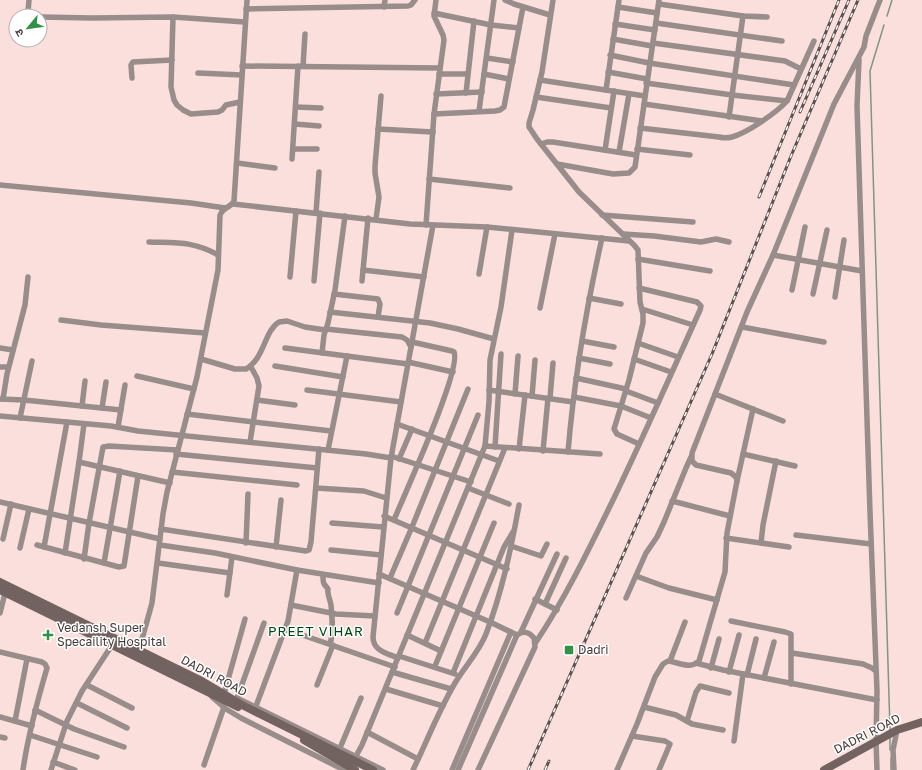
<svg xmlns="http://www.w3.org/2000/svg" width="922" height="770" font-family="'Golos Text','Noto Sans Devanagari',sans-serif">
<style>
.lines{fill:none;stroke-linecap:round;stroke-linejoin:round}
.stream{stroke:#839481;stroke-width:1.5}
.street{stroke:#988d8b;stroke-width:5.5}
.secondary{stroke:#726260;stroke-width:8}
.rail-casing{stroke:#5e5150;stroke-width:3}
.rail{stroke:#fff;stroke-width:1.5;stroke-dasharray:4.5;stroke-linecap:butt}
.poi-dot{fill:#329144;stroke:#fff;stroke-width:1.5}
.labels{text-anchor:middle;stroke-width:3;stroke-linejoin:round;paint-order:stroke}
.poi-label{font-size:12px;fill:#453a39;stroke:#fff;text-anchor:start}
.street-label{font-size:12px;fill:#453a39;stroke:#fff}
.neighbourhood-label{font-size:13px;letter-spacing:1px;fill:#014413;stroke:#fff}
</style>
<rect width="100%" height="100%" fill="#fbdfdc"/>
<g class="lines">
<g class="stream">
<path d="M887 16 892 0"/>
<path d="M884 25 870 71 890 730"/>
<path d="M890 738V750"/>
<path d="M891 758V770"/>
</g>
<g class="street">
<path d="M29 0 28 12 30 16"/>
<path d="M505 0 514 4 550 15"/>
<path d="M553 0 542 72 533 110 529 123V127L537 139 579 192 634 245 638 250 640 302 643 314V323L629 380 614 429 617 434 639 444"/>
<path d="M659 4 743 16 767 17"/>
<path d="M384 7 385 0"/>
<path d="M618 7 657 13"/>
<path d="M246 9 408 6 411 5 415 0"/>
<path d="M434 13 491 25 519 28"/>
<path d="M40 17 92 18 173 17 245 22"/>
<path d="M173 17 171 87 174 100 177 105 183 110 191 114 218 112 222 110 226 105 240 102"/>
<path d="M656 23 782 41"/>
<path d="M615 24 655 30"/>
<path d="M613 39 652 46"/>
<path d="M653 43 785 61 801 69"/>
<path d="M610 55 649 63 794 85"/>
<path d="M487 58 513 62"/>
<path d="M859 60 857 106 870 512 877 691 876 741 877 770"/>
<path d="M242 66 440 68"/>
<path d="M303 66 305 34"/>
<path d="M608 72 647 79"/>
<path d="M198 73 242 75"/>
<path d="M439 74H467"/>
<path d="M484 74 509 79"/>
<path d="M132 78 131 65 133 62 172 60"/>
<path d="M540 80 645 96"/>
<path d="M646 83 732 95 787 101"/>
<path d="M606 90 619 0"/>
<path d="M466 93 474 21"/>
<path d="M436 94 482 92"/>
<path d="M536 97 611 108"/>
<path d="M644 104 762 121"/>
<path d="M296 107 321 108"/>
<path d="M479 111 494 0"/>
<path d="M434 114 495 111 500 110 504 107 523 7"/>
<path d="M729 117 743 16"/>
<path d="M295 124 319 126"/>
<path d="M640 128 719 137C723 138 728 138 732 137 747 133 776 113 787 101L814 41"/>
<path d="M378 129 433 132"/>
<path d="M541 144 547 142H553L636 155"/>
<path d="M293 149H317"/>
<path d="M637 149 690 155"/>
<path d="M605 150 614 91"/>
<path d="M619 152 629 94"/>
<path d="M292 159 298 66"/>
<path d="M237 163 275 168"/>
<path d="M557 164 613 174 629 173 635 167 659 0"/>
<path d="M429 179 510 188"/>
<path d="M0 185 191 203 225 208"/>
<path d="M233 204 410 224 487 227 629 241"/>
<path d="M316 213 319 172"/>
<path d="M602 215 693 222"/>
<path d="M376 219 379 197 375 173V166L381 96"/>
<path d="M426 225 434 114 444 40 443 35 434 16 436 0"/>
<path d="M623 234 654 236 701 242 716 239 729 242"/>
<path d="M149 242C176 243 194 241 218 255"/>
<path d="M773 255 862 271"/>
<path d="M638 259 710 271"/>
<path d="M363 270 424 277"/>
<path d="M479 274 487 227"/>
<path d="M290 277 296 211"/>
<path d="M314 281 320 213"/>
<path d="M362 281 368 218"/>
<path d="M792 290 805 227"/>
<path d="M334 294 378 299 380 304 378 317"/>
<path d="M813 294 827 230"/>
<path d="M835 297 844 240"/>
<path d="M589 298 621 304"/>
<path d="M540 308 555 234"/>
<path d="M642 309 693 325"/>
<path d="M330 312 430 323 458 329 494 339"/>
<path d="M61 320 101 325 205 333"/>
<path d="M742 327 824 342"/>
<path d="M326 329 402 337 407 340 411 347"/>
<path d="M582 341 614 347"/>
<path d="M638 343 678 357"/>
<path d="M0 348 13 350"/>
<path d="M285 348 408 364"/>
<path d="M322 353 324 335 328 323 335 290 345 216"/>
<path d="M579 358 610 364"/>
<path d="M201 359 235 369H246C265 358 264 331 279 322L287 321 305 327 325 330"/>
<path d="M634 359 671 372"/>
<path d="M408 362 453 372"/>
<path d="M275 366 343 377"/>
<path d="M0 367H8"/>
<path d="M137 376 194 389"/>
<path d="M576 378 626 389"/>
<path d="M307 390 401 402"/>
<path d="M489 390 573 402"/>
<path d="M626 391 658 403"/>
<path d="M515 394 518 356"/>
<path d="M715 394 783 421"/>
<path d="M532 396 535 360"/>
<path d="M574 397 621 406 651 418"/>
<path d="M550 398 553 363"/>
<path d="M0 399 24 400 121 410"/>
<path d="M3 399 7 374 25 305 28 277"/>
<path d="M257 400 295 405"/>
<path d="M82 406 85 381"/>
<path d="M102 408 106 382"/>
<path d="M187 414 331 431"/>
<path d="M0 416 111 426 138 431 366 454 391 458"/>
<path d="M20 418 32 361"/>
<path d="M397 424 499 461"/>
<path d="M118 427 125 385"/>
<path d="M250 442 259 386 257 378 251 367"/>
<path d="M485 446 600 454"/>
<path d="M495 447 501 354"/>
<path d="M519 449 525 395"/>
<path d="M328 450 347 356"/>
<path d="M543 451 548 398"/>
<path d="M568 452C574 380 586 309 602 238"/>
<path d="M176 454 317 468"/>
<path d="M743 454 795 466"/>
<path d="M391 456 471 482"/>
<path d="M399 459 412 429"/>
<path d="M79 462 170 483"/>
<path d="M172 472 297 485"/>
<path d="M737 481 753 409"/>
<path d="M316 488 364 491 386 498"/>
<path d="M468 488 509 504"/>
<path d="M672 501 730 516"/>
<path d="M0 502 160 539"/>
<path d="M384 516 507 569"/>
<path d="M394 520C404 495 462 369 454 352L452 351 412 342"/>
<path d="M332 523 383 527"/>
<path d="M161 529 306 551 309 550 311 542 319 449"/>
<path d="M796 535 871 544"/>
<path d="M726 538 789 547"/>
<path d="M3 539 11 504"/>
<path d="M246 543 248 494"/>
<path d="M761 543 763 525 776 461"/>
<path d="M37 545 119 567 124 566 138 476"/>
<path d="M160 545 215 553 297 570 379 583"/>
<path d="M511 546 541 556 547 544"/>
<path d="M44 547 67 422"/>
<path d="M276 547 281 500"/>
<path d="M20 548 29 509"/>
<path d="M331 550 381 555"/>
<path d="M65 553 79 462 84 424"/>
<path d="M84 559 89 523 103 447 109 446 177 450"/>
<path d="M104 563 120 471"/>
<path d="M158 563 230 573"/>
<path d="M379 574 490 622 517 635"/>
<path d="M323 575C323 583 323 583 328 589 327 594 330 599 331 605 332 618 334 632 330 644"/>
<path d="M636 576 669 588 717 600"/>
<path d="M390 578 412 527 468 389"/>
<path d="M227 595 232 557"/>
<path d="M626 598 646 553 657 537 664 522 686 468 691 457"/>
<path d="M535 599 557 610"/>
<path d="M545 604 566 558"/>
<path d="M291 605 336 614 375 616"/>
<path d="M0 613 5 593"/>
<path d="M397 613 478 415"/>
<path d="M731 621 785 632 791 634V684"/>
<path d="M285 629 395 667"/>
<path d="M521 632 557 554"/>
<path d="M407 635 441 651"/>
<path d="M536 642C566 597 590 547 614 498 644 436 672 372 700 310L701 306 697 302 639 288"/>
<path d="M425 643 505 448"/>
<path d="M139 650 152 603 163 514 167 492 197 377 218 270 220 215C224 206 231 208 234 201L247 0"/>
<path d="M0 652 42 662 45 664 47 668C37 702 28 735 23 770"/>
<path d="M792 653 863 664 872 668 876 671"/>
<path d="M399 656 455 674"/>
<path d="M398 658C387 653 373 651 373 637L391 458 433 225"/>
<path d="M670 661 685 622"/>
<path d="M696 663 723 670 877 700"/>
<path d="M435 666 494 523"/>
<path d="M711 668 719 639"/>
<path d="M392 672 451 689"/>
<path d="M729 672 739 635"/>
<path d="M453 673 504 547 513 532"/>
<path d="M747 675 756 639"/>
<path d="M764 678 774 642"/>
<path d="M87 685 132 708"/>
<path d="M317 685 333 645"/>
<path d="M386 689 443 706"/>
<path d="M224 694 245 619"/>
<path d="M212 697 226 709 241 718 344 770"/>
<path d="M237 698 383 770"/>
<path d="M236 701 264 623"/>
<path d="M77 703 127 728"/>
<path d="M256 706 288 621 297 570"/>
<path d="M644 707 676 715 692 724 723 730"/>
<path d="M35 710 74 729 124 747"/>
<path d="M0 717 32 726"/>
<path d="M15 721 27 659"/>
<path d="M687 721 696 692 700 686 729 693"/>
<path d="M367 732 418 759"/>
<path d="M30 735 97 757"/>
<path d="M632 736 665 741 670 744 659 770"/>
<path d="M0 737 5 738"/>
<path d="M734 741 743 674"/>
<path d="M340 748 361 698"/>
<path d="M356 756 362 745 485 446 489 402 490 360 501 307 512 230"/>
<path d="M53 762 75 770"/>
<path d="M204 765 224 707"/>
<path d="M51 770 67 721 82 691 112 645"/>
<path d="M413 770C427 741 439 710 455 683 465 666 479 652 486 634 502 592 511 549 519 505"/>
<path d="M452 770 511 632"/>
<path d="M458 770 517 635C524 630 529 632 534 638L535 647 478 770"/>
<path d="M617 770 637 724 655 677 663 664 668 661C678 662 691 670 699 661L725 572 727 533 737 481 736 477 731 473 696 465 692 461V453L747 312 773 255 834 104 864 47 866 36 880 0"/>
<path d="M894 770 893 750 897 730"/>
</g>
<g class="secondary">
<path d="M0 582 200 680 242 705 373 770"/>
<path d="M0 590 238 707"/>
<path d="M304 740 355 770"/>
<path d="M824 770 897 730 922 722"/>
</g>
<g class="rail-casing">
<g id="rail">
<path d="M800 112 849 0"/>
<path d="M759 197 839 0"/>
<path d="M528 770 712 354 791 156 858 0"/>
<path d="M545 770 549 761"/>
</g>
</g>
<use href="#rail" class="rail"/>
</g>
<g class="poi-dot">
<path d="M46 629h4v4h4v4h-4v4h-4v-4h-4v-4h4z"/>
<rect x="564" y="645" width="10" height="10" rx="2"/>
</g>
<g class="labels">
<g class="poi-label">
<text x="57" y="632">Vedansh Super<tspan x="57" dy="14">Specaility Hospital</tspan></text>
<text x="578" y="654">Dadri</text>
</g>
<g class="street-label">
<text transform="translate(214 676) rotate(28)" y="4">DADRI ROAD</text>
<text transform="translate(867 734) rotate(-27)" y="4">DADRI ROAD</text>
</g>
<g class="neighbourhood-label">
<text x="316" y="636">PREET VIHAR</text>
</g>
</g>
<g transform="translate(28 28) rotate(241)"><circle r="19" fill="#ffffff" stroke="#b5b0b0"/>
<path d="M0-3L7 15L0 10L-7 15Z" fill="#329144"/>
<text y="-6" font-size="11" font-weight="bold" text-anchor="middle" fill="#453a39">उ</text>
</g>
</svg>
